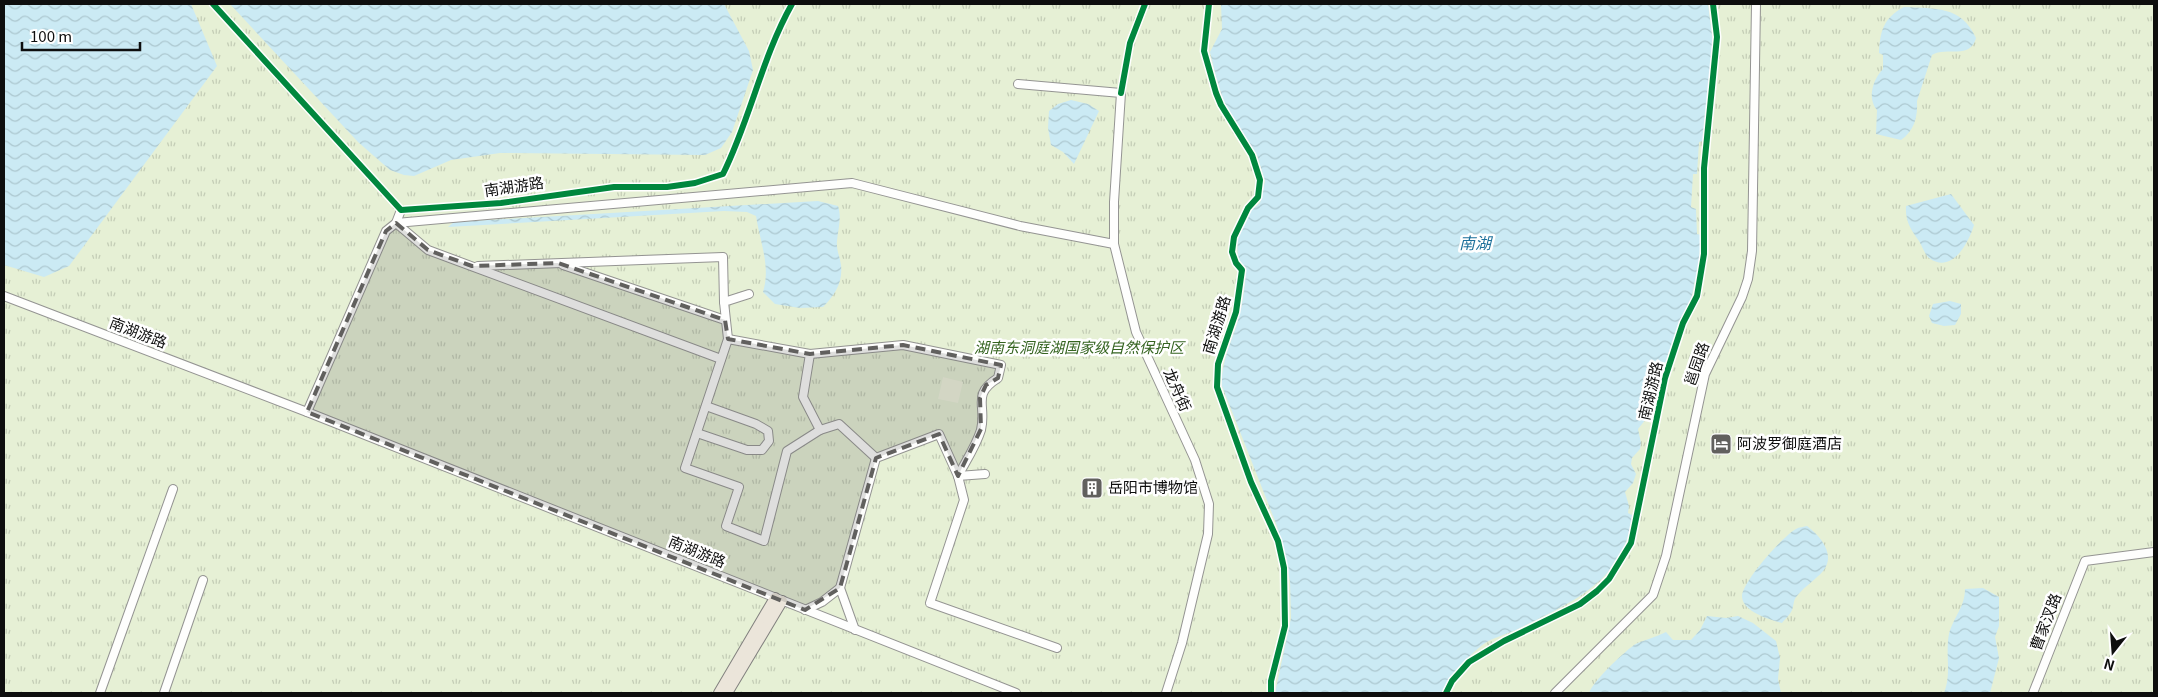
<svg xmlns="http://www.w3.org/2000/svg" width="2158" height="697" font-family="Georgia,'Noto Sans SC',serif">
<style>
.park{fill:url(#park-tufts)}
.pitch{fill:#f0f4de}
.water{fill:url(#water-waves)}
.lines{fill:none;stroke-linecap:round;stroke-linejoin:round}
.minor-casing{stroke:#949492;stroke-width:10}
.major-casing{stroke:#82817f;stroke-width:12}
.minor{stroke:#fefefd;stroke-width:8}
.major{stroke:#ebe5da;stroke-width:10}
.cycleway-casing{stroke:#fff;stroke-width:9}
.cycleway{stroke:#00873e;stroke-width:6}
.marked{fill:#61605e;fill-opacity:0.2;stroke:#61605e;stroke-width:4;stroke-dasharray:10 6;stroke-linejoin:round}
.labels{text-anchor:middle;stroke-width:5;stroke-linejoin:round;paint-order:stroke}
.street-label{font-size:15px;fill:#0e0e0e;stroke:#fff}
.park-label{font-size:15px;font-style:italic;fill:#356421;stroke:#fff}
.poi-label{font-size:15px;fill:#0e0e0e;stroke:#fff;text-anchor:start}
.water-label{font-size:16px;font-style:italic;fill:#1c709b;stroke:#fff}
</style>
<defs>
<pattern id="park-tufts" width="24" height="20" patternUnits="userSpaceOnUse" patternTransform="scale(1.25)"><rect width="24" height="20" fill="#e6f0d5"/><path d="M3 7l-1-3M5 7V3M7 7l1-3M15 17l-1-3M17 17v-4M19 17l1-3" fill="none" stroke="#c4cdb6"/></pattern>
<pattern id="water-waves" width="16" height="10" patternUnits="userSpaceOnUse" patternTransform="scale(1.25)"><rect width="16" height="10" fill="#cbeaf4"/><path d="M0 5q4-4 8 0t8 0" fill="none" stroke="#adc8d0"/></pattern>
</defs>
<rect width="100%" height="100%" fill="#faf9f4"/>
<rect class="park" x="4" y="4" width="2150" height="689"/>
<path class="pitch" d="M943 377 963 382 958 403 938 399Z"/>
<g class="water">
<path d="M4 4H191L217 66 69 266 44 277 4 265Z"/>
<path d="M230 4H724L749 51 753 70 732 132 721 148 705 155 500 153 451 160 414 176 404 175 390 170 358 142Z"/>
<path d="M1221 4H1708L1713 43 1705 131H1703V141L1699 142 1697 174H1693L1691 207 1696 209 1697 234 1701 235 1699 262 1691 300 1668 354 1654 411 1648 410 1646 419 1638 429 1641 443 1640 449 1632 458 1631 464 1636 474 1633 483 1625 492 1629 506 1628 513 1632 515C1626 582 1568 604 1516 630 1504 635 1491 638 1481 646 1464 660 1453 674 1443 693H1275L1291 618 1290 581 1277 526 1222 386C1221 365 1228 350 1235 330 1242 310 1245 289 1246 268L1238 260 1237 238 1249 212 1260 203 1265 181 1257 155 1225 105 1216 77 1210 52 1222 29Z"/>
<path d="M1904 7C1935 9 1961 5 1976 38 1970 60 1947 46 1932 55L1917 101C1918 117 1914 131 1901 140L1876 134 1877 110C1867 98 1873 79 1883 69V55L1879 53C1880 32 1883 18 1904 7Z"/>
<path d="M1071 100 1088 104 1099 111 1074 164 1063 152 1051 145 1048 128 1049 111 1058 104Z"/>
<path d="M1951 194 1974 225C1969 242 1952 275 1929 258 1925 255 1922 246 1919 241 1911 230 1905 221 1906 206Z"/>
<path d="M818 201 838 206C842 218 838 229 837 241 836 249 840 257 841 265 843 282 835 295 823 307L800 308 775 304 763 292C771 267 760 242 756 216L747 212 724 211 448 227 454 222Z"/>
<path d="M1950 301 1961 304V314L1955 325 1944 326 1932 323 1929 316 1933 304Z"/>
<path d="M1807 526C1824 539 1839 560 1817 577 1810 584 1803 588 1797 596 1793 600 1794 605 1792 610 1790 615 1785 619 1782 623 1771 620 1743 612 1742 597 1741 583 1783 536 1796 529 1799 527 1804 527 1807 526Z"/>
<path d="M1983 588 1999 597V626L1995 637 1999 658 1990 693H1944C1952 674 1945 654 1949 634 1953 618 1965 607 1965 589Z"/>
<path d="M1707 616 1726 618 1738 616 1753 623 1776 641 1780 658 1778 679 1781 693H1589C1594 680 1622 654 1634 645 1640 641 1657 637 1666 632L1673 640H1691L1700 630Z"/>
</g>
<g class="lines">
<g class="minor-casing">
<g id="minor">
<path d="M1018 84 1121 93 1114 202V244L1136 332 1195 460 1209 504 1208 534 1182 643 1166 693"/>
<path d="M401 210 396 223 428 250 721 359"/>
<path d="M563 265 725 320"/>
<path d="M478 266 723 257 724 302"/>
<path d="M4 296 307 412 1016 693"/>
<path d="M728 339 724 302 749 294"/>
<path d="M810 354 803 397 820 430"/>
<path d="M307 412 386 231 396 223 852 183 1020 226 1114 244"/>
<path d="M697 433 747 450H762L769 441 768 431 756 424 706 406"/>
<path d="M876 458 839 424 820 430 787 451 764 541 726 526 739 487 685 468 728 339 810 354 903 345 1001 365 998 378C971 395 987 405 981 430 976 446 966 461 958 476"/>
<path d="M958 476 985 474"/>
<path d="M840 588 876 458 939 434 958 476 964 500 930 603 1057 648"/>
<path d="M805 610 822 602 840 588 855 630"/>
<path d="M100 693 173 489"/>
<path d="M164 693 203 580"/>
<path d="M1555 693 1653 595 1666 556 1705 374 1742 297 1748 279 1752 251 1756 4"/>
<path d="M2033 693 2085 561 2154 552"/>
</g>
</g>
<g class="major-casing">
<g id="major">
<path d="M719 693 775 598"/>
<path d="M727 693 782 601"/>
</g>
</g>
<use href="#minor" class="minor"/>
<use href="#major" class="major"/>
<g class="cycleway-casing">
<g id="cycleway">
<path d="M213 4 401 210 501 203 614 187H667L695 183 723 174C750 120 762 57 792 4"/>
<path d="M1209 4 1204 51 1216 93 1221 105 1252 155 1260 180 1258 197 1248 208 1234 237 1232 252 1236 263 1242 270 1236 312 1218 364 1217 387 1251 482 1278 541 1284 568 1285 626 1271 681V693"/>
<path d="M1121 93 1130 43 1145 4"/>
<path d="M1446 693 1452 681 1469 662 1504 641 1580 604 1597 591 1609 579 1631 543 1665 378 1683 323 1697 296 1704 254V168L1717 37 1713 4"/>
</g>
</g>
<use href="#cycleway" class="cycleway"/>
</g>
<path class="marked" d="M396 223 428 250 472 266 558 263 725 320 728 339 810 354 903 345 1001 365 998 378 986 385 980 398 981 429 958 476 939 434 876 458 840 588 805 610 307 412 386 231Z"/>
<defs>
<g id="hotel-square" transform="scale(1.125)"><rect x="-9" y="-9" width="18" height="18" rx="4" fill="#61605e" stroke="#fff"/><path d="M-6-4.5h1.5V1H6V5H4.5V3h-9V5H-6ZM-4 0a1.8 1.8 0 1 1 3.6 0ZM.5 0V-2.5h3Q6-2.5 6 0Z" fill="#fff"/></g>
<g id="building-square" transform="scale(1.125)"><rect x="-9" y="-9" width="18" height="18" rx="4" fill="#61605e" stroke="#fff"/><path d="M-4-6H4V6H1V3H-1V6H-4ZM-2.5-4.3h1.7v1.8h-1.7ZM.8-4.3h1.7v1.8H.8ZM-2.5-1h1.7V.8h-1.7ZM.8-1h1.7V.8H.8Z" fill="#fff"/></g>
</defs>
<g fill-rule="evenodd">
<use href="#hotel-square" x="1721" y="444"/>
<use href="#building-square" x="1092" y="488"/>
</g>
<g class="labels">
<g class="street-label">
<text transform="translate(514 187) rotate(-8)" y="5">南湖游路</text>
<text transform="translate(1217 325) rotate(-73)" y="5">南湖游路</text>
<text transform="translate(138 333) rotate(21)" y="5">南湖游路</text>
<text transform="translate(1697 364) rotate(-71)" y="5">邕园路</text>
<text transform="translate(1177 390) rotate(66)" y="5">龙舟街</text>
<text transform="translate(1651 391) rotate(-77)" y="5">南湖游路</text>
<text transform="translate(697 552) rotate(22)" y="5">南湖游路</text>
<text transform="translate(2046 622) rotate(-69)" y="5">曹家汊路</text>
</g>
<g class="park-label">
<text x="1079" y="353">湖南东洞庭湖国家级自然保护区</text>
</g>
<g class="poi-label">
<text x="1737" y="449">阿波罗御庭酒店</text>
<text x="1108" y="493">岳阳市博物馆</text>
</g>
<g class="water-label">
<text x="1475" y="249">南湖</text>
</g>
</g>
<rect width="2158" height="697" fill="none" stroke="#0e0e0e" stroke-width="10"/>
<g transform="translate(2113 652) rotate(197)" stroke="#ffffff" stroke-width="4" paint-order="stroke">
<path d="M0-4L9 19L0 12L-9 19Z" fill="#0e0e0e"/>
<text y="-8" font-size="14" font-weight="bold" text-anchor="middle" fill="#0e0e0e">N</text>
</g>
<path d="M22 42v8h118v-8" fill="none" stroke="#0e0e0e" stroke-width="2.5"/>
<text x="30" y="42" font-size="15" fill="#0e0e0e" stroke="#ffffff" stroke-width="4" paint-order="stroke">100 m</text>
</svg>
